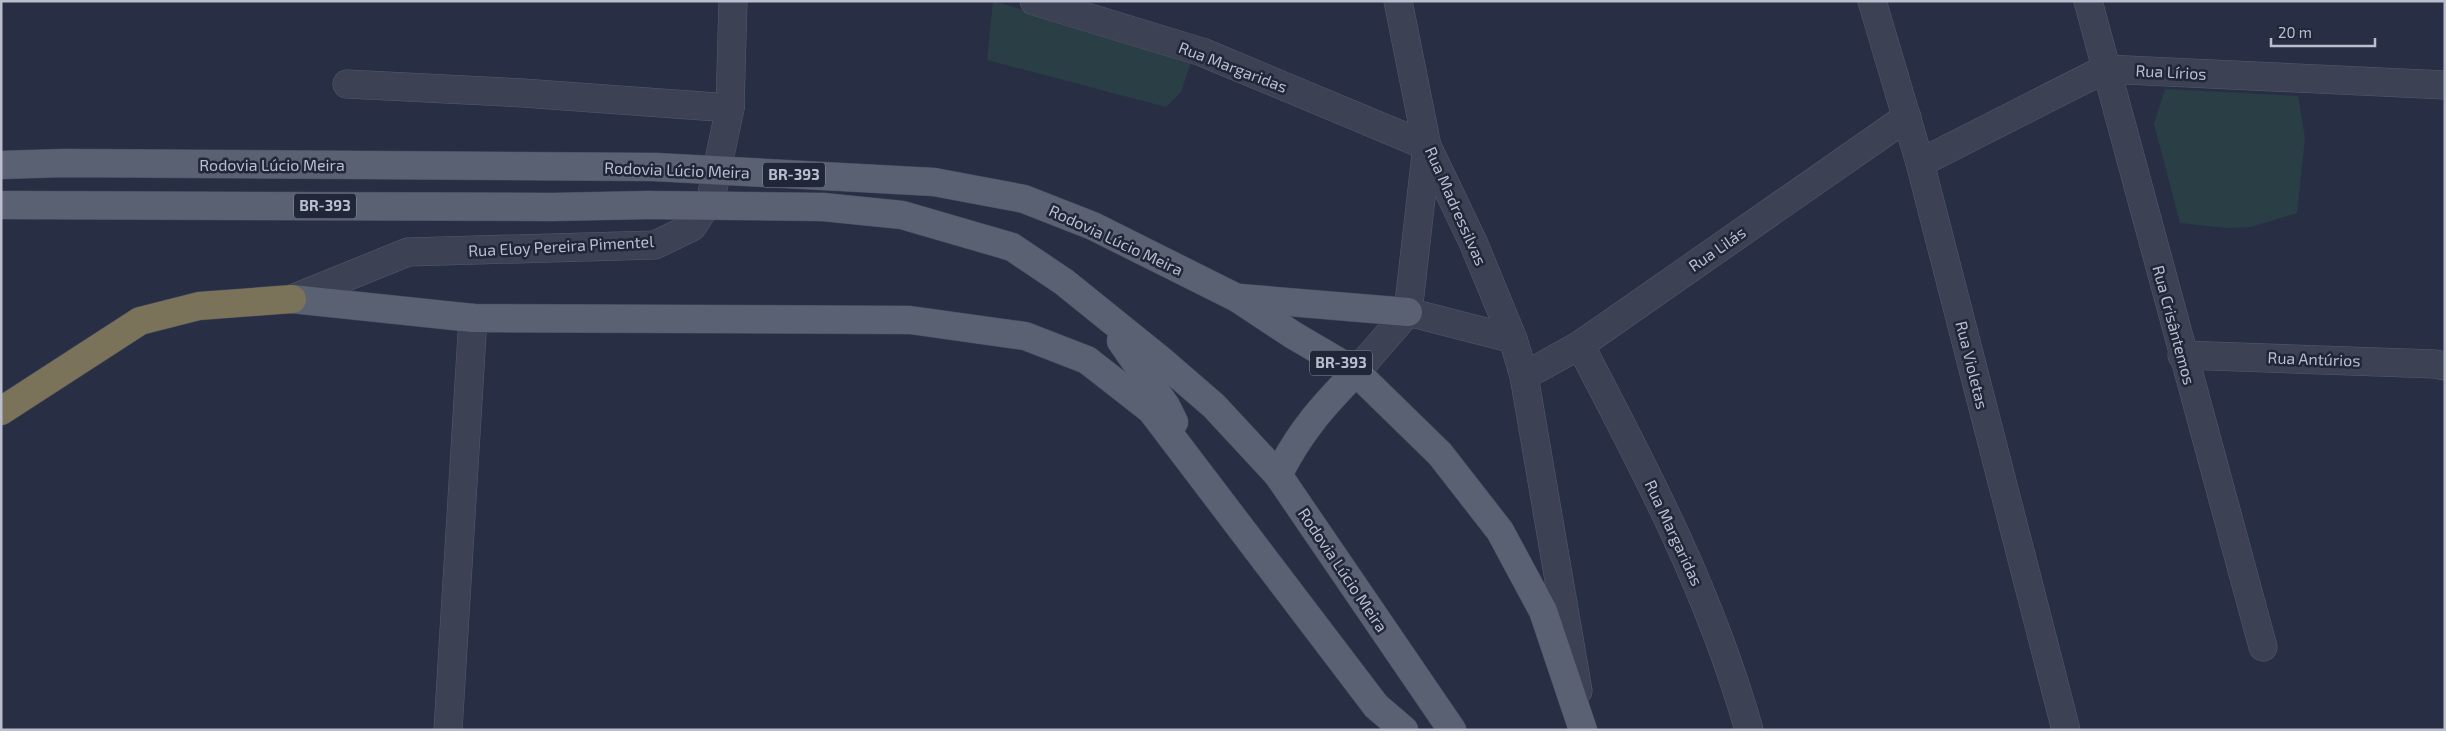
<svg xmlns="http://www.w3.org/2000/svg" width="2446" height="731" font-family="'Exo 2',sans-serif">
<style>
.green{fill:#2a3e45}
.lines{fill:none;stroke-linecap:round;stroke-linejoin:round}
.minor-casing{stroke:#555a6b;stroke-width:29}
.major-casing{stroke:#464b5d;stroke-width:29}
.highway-casing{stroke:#444a5b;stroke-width:29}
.minor{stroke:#3c4254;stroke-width:28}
.major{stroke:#5a6173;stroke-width:28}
.highway{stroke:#7a7259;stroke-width:28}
.major-bridge-casing{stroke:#464b5d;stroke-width:29;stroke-linecap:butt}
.major-bridge{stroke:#5a6173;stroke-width:28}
.labels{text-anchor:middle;stroke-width:5;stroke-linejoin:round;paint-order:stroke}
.shield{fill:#202739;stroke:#8c91a1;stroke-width:1}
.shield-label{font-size:15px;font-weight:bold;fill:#babecd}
.street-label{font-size:16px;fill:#babecd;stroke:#202739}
</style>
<rect width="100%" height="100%" fill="#282f44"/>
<g class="green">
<path d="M993 1 1192 59 1181 92 1166 107 987 60Z"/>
<path d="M2165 89 2298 96 2305 138 2297 213 2251 227 2226 228 2180 223 2154 124Z"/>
</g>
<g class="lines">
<g class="minor-casing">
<g id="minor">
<path d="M1034 1 1202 52 1427 146"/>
<path d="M1398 1 1427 146 1473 242 1513 339 1524 376 1578 691"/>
<path d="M1872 1 1920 163 2066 730"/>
<path d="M2088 1 2263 647"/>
<path d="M347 84 523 93 730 108"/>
<path d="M1920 163 2105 69 2445 85"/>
<path d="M292 299 408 252 655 245 692 227 711 198 730 108 733 1"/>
<path d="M1408 312 1513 339"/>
<path d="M1580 345C1646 471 1710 592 1749 730"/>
<path d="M2182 355 2435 364 2445 366"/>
<path d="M1356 372 1408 312 1427 146"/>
<path d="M1524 376 1580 345 1907 117"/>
<path d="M448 730 473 318"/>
</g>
</g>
<g class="major-casing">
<g id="major">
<path d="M1 165 64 163 655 167"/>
<path d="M934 182 1024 199 1093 226 1237 298 1293 335 1356 372 1440 454 1500 531 1543 611 1583 730"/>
<path d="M1 205 552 207 648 205"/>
<path d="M823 207 902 215 1012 247 1064 282 1162 361 1214 406 1278 475 1452 730"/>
<path d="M1240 298 1408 312"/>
<path d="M292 299 473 318 910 320 1025 336 1087 360 1151 410 1376 706 1404 730"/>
<path d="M1121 341 1166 406 1174 422"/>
<path d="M1278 475C1301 430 1322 407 1356 372"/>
</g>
</g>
<g class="highway-casing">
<path id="highway" d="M1 411 140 321 199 306 292 299"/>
</g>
<use href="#minor" class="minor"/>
<use href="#major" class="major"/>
<use href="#highway" class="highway"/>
<g class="major-bridge-casing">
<g id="major-bridge">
<path d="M655 167 934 182"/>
<path d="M648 205 823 207"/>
</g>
</g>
<use href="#major-bridge" class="major-bridge"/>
</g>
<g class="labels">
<g class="shield">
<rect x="763" y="162.5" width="62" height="25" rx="4"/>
<rect x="294" y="193.5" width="62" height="25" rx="4"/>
<rect x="1310" y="350.5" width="62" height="25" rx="4"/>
</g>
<g class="shield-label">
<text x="794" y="180">BR-393</text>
<text x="325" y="211">BR-393</text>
<text x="1341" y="368">BR-393</text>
</g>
<g class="street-label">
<text transform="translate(1233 67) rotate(21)" y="6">Rua Margaridas</text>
<text transform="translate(2171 72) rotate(3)" y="6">Rua Lírios</text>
<text x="272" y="171">Rodovia Lúcio Meira</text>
<text transform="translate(677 170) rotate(2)" y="6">Rodovia Lúcio Meira</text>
<text transform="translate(1456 206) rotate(66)" y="6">Rua Madressilvas</text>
<text transform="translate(1116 240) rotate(25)" y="6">Rodovia Lúcio Meira</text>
<text transform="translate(561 246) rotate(-3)" y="6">Rua Eloy Pereira Pimentel</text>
<text transform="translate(1717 249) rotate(-35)" y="6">Rua Lilás</text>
<text transform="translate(2174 325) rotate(75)" y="6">Rua Crisântemos</text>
<text transform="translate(2314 359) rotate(2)" y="6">Rua Antúrios</text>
<text transform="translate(1972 365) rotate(76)" y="6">Rua Violetas</text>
<text transform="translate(1674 533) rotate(65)" y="6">Rua Margaridas</text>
<text transform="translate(1343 570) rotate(56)" y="6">Rodovia Lúcio Meira</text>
</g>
</g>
<rect width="2446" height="731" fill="none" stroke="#babecd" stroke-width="5"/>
<path d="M2271 38v8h104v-8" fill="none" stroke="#babecd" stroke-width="2.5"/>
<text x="2278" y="38" font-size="15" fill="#babecd" stroke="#202739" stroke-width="4" paint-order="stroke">20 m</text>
</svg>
